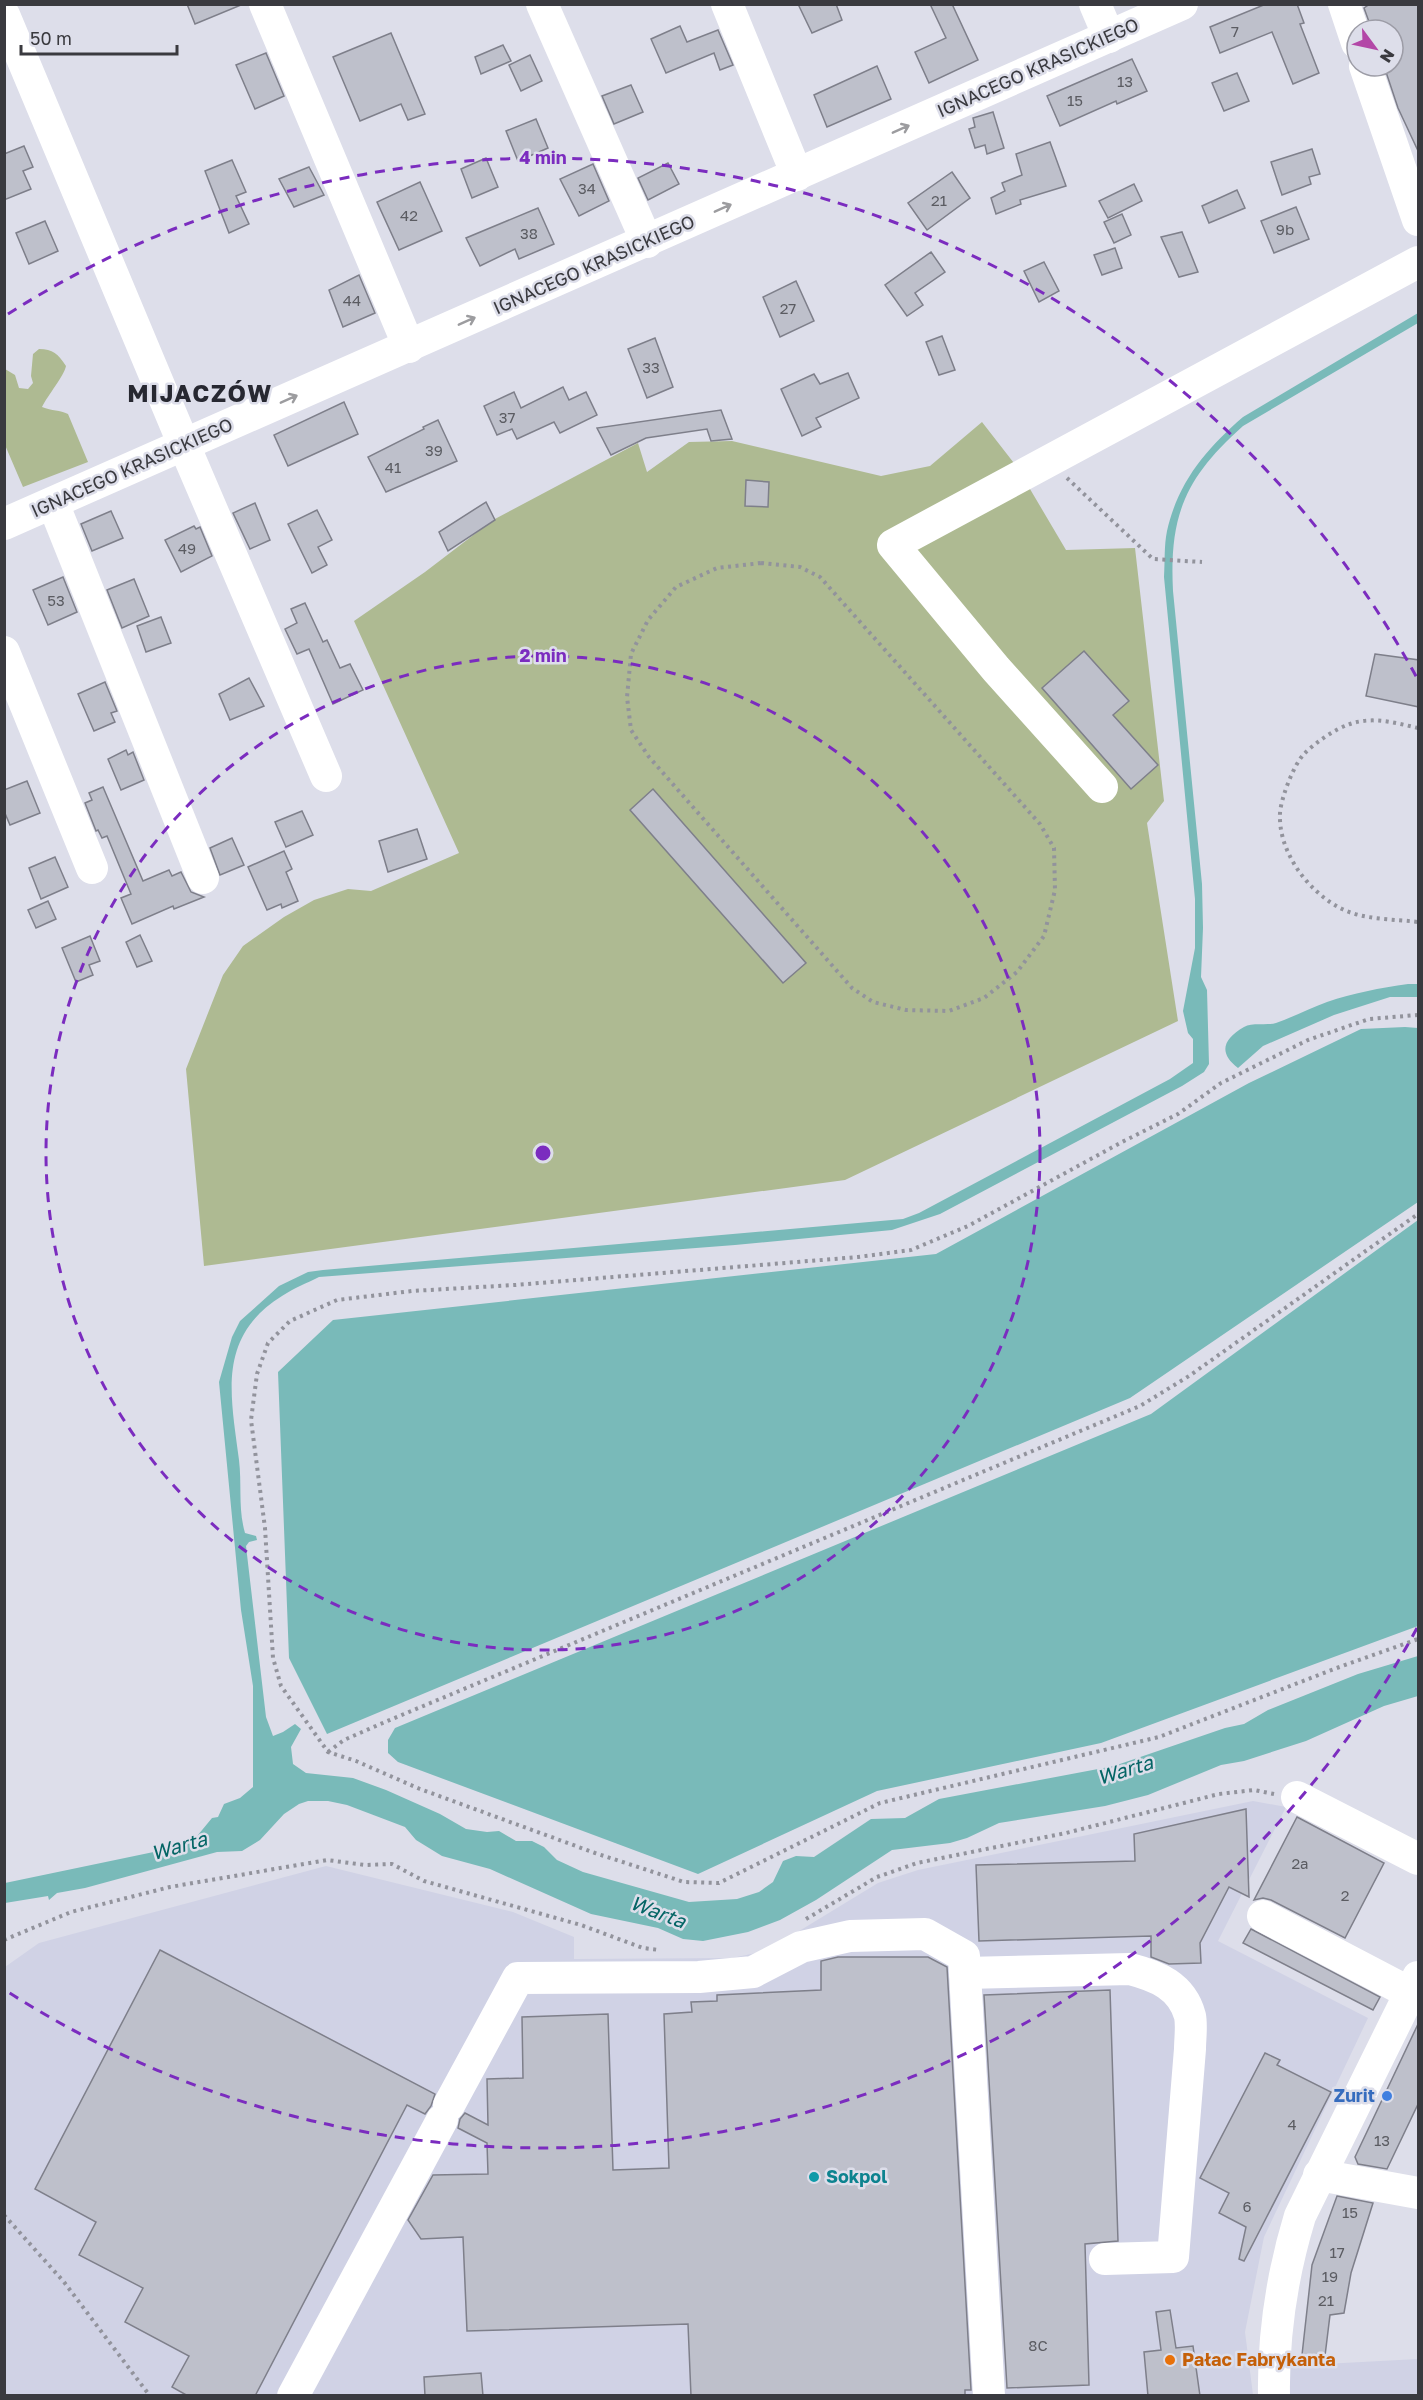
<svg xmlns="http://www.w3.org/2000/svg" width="1423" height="2400" font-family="'Golos Text',sans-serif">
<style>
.built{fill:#d0d2e5}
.green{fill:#aeba92}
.water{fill:#79bab9}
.building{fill:#bec0cb;stroke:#7e7f8a;stroke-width:1.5}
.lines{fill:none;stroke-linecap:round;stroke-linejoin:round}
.path{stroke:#92939c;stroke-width:4;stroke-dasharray:3 4.5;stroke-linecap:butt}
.minor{stroke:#fff;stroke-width:32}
.oneway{stroke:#9c9c9f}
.ring{fill:none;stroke:#7b2cbf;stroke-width:3;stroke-dasharray:10 8}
.shop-dot{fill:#3f7fe0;stroke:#dddeea;stroke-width:2}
.culture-dot{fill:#0f9aa8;stroke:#dddeea;stroke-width:2}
.food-dot{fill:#e8710a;stroke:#dddeea;stroke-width:2}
.labels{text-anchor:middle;stroke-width:5;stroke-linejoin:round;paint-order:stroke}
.number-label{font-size:15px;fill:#5b5c62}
.street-label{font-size:18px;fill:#3a3a3f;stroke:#dddeea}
.shop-label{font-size:18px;font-weight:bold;fill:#366cbe;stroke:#dddeea;text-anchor:end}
.culture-label{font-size:18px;font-weight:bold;fill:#0d838f;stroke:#dddeea;text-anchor:start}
.food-label{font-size:18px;font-weight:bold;fill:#c56008;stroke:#dddeea;text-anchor:start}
.water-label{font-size:20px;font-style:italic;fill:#046565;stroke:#dddeea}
.district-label{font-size:24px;font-weight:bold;letter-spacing:1.5px;fill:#272831;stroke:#dddeea}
.centre{fill:#7b2cbf;stroke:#dddeea;stroke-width:3}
.ring-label{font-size:18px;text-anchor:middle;font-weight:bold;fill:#7b2cbf;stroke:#dddeea;stroke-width:5;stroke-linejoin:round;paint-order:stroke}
</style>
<rect width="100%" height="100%" fill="#dddeea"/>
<g class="built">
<path d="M1253 1801 1286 1807 1218 1941 1368 2018 1264 2237 1245 2332 1253 2395 5 2396V1967L39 1943 326 1866 513 1912 574 1937V1959L732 1958 756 1953 791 1936 878 1883 918 1870Z"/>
<path d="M1418 2359V2395H1287L1285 2363 1324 2364Z"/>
</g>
<g class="green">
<path d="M39 349C53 349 58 354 66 366 64 376 48 395 42 407 52 411 60 410 68 414L88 462 23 487 5 445V369L15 375 19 388 28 389 33 383 31 376 33 354Z"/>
<path d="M982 422 1017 467 1066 550 1135 548 1164 801 1147 823 1178 1021 845 1180 204 1266 186 1069 223 975 243 946 284 917 314 900 348 889 371 891 459 853 354 621 425 572 493 520 638 443 647 472 689 442 732 441 881 476 930 466Z"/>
</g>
<g class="water">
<path d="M1418 313V323L1243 426C1186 477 1169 514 1173 591L1202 884 1203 928 1201 977 1207 990 1209 1064 1204 1072 1182 1086 940 1214 892 1230 735 1245 319 1277C307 1283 294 1288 282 1296 216 1337 231 1396 239 1460 242 1485 238 1509 245 1533L256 1536 257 1540 249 1542 246 1546 266 1717 273 1736 283 1732 295 1724 301 1729 291 1747 293 1764 306 1773 353 1778 386 1790 440 1814 466 1829 487 1832 499 1831 516 1841H532L544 1847 557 1860 583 1872 689 1902 737 1899 759 1892 773 1882 783 1861 796 1856 814 1857 871 1819 905 1818 939 1799 1114 1766 1225 1728 1244 1724 1268 1710 1358 1674 1418 1656V1696L1384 1706 1306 1741 1244 1761 1221 1765 1148 1795 1105 1806 999 1823 967 1838 950 1843 892 1850 816 1900 780 1920 748 1932 703 1941 683 1939 658 1928 591 1914 490 1869 442 1856 416 1840 405 1827 347 1805 328 1801H308L299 1804 284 1814 260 1840 242 1851 217 1852 85 1888 57 1893 49 1900 48 1896 5 1903V1883L168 1849 193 1841 212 1818 218 1817 224 1804 240 1798 253 1787V1686L241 1610 219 1382 232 1337 240 1321 279 1286 308 1272 323 1270 903 1219 919 1213 1170 1079 1193 1063V1039L1188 1033 1183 1011 1195 948V899L1164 577C1165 562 1164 545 1167 531 1178 482 1206 449 1243 417Z"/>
<path d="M1408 984H1418V997H1390L1334 1015 1263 1046 1238 1068C1218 1053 1223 1039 1244 1027 1252 1022 1266 1026 1276 1023 1293 1017 1310 1008 1327 1002 1353 993 1380 988 1408 984Z"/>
<path d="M1405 1027 1418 1028V1202L1130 1398 327 1734 289 1658 278 1372 333 1320 936 1254 1249 1083 1361 1029Z"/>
<path d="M1418 1220V1626L1101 1743 877 1791 698 1874 398 1762 388 1753V1740L395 1728 1151 1414Z"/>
</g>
<g class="building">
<path d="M187 4H241V5L195 24Z"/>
<path d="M798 4H836L842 20 812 33Z"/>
<path d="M930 4H952L978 60 929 83 915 52 946 38Z"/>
<path d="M1266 4H1297L1304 23 1300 24 1319 73 1293 84 1272 32 1220 53 1210 27Z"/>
<path d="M1370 4H1419V153L1398 108 1384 66H1393V30H1372L1364 8Z"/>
<path d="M680 26 687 42 718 30 733 65 720 70 714 53 666 73 651 39Z"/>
<path d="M391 33 425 114 408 120 401 104 360 121 333 57Z"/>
<path d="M503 45 511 61 481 74 475 57Z"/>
<path d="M266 53 284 96 255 109 236 65Z"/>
<path d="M530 55 542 81 521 91 509 65Z"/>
<path d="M1132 59 1147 91 1117 104 1116 101 1060 126 1047 96Z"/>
<path d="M877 66 891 99 827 127 814 95Z"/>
<path d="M1237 73 1249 101 1224 111 1212 83Z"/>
<path d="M631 85 643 112 614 124 602 96Z"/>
<path d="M993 112 1004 148 987 154 985 145 975 148 969 129 975 127 973 118Z"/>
<path d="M536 119 548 148 518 161 506 131Z"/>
<path d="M1050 142 1066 186 1020 200 1021 204 996 214 991 198 1005 191 1002 183 1022 175 1016 154Z"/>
<path d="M24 146 33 167 23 171 31 189 4 200V154Z"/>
<path d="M1312 149 1320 174 1309 177 1311 184 1282 195 1271 162Z"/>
<path d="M486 158 498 187 472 198 461 169Z"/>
<path d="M232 160 246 192 236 196 249 224 229 233 205 171Z"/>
<path d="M668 163 679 184 648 200 638 178Z"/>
<path d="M593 164 609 201 579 216 560 179Z"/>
<path d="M309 167 324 195 294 207 279 179Z"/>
<path d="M952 172 970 198 927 230 908 203Z"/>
<path d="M420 182 442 231 399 250 377 202Z"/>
<path d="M1134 184 1142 201 1108 218 1099 201Z"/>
<path d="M1237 190 1245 208 1209 223 1202 206Z"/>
<path d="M1296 207 1309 239 1274 253 1261 221Z"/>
<path d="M538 208 554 244 519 259 515 249 480 266 466 238Z"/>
<path d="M1122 214 1131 235 1114 243 1104 222Z"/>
<path d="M45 221 58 251 29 264 16 233Z"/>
<path d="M1182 232 1198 272 1179 277 1161 237Z"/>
<path d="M1115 248 1122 268 1102 275 1094 255Z"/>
<path d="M931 252 945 272 915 293 923 305 907 316 885 285Z"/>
<path d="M1044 262 1059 291 1039 302 1024 271Z"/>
<path d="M359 275 375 313 343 327 329 290Z"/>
<path d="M796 281 814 321 780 337 763 297Z"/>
<path d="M942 336 955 370 939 375 926 342Z"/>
<path d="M655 338 673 387 647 398 628 349Z"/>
<path d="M848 373 859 398 816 418 821 427 802 436 781 389 814 374 820 384Z"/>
<path d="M563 387 569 400 586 392 597 415 560 433 554 422 517 439 512 429 497 435 484 406 514 392 521 408Z"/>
<path d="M344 402 358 434 288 466 274 435Z"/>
<path d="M721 410 732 439 711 441 707 429 646 438 611 455 597 428Z"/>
<path d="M438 420 457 461 386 492 368 457 424 429 423 427Z"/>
<path d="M746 480 769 482 768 507 745 506Z"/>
<path d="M486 502 495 520 448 551 439 532Z"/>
<path d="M255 503 270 540 250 549 233 513Z"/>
<path d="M317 510 332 540 318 547 327 565 312 573 288 524Z"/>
<path d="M111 511 123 538 92 551 81 524Z"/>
<path d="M194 526 196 529 200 527 212 556 181 572 165 540Z"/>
<path d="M63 577 77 612 48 625 33 590Z"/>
<path d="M134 579 149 616 122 628 107 590Z"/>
<path d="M305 603 323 642 327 640 340 668 350 664 363 690 333 704 309 649 297 654 285 629 297 623 291 609Z"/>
<path d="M161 617 171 643 146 652 137 626Z"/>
<path d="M1084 651 1129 701 1113 715 1158 765 1131 789 1042 688Z"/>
<path d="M1375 654 1419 660V707L1366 696Z"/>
<path d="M249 678 264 706 230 720 219 694Z"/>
<path d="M105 682 117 711 111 713 115 722 94 731 78 694Z"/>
<path d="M126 750 128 755 133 752 144 780 121 790 108 759Z"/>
<path d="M27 781 40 813 10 825 4 811V790Z"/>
<path d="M103 787 143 881 169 870 172 876 181 872 191 892 204 897 174 909 173 906 132 924 121 898 131 894 107 836 102 838 98 830 96 831 85 803 92 800 89 793Z"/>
<path d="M653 789 806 963 783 983 630 810Z"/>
<path d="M302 811 313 835 286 847 275 822Z"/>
<path d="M417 829 427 859 388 872 379 841Z"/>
<path d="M232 838 244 865 220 875 210 848Z"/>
<path d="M284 851 292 869 286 872 298 901 282 908 281 904 267 910 248 867Z"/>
<path d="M55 857 68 887 41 899 29 868Z"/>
<path d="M48 901 56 919 36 928 28 910Z"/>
<path d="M140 935 152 961 137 967 126 942Z"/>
<path d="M90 936 100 961 89 965 93 975 76 982 62 948Z"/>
<path d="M1246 1809 1249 1897 1229 1887 1200 1943 1201 1963 1169 1964 1151 1957V1936L979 1941 976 1865 1135 1861 1134 1834Z"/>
<path d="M1297 1817 1384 1863 1345 1938 1271 1900 1263 1898 1254 1900Z"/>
<path d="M1251 1929 1380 1997 1373 2010 1243 1943Z"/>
<path d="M160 1950 435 2094 431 2106 425 2114 407 2105 255 2396H188L172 2387 189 2356 125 2322 143 2288 79 2255 96 2222 35 2189Z"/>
<path d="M838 1957H928L947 1967 971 2390H965V2396H691L688 2324 467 2331 463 2237 421 2239 408 2220 433 2175 488 2174 487 2143 458 2128 460 2119 465 2113 488 2125 487 2079 523 2078 522 2017 608 2014 613 2170 669 2168 664 2014 692 2012 691 2002 717 2001V1995L821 1990V1961Z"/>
<path d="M1110 1990 1118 2241 1085 2244 1089 2385 1007 2388 984 1995Z"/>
<path d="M1419 2022V2102L1387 2169 1358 2164 1355 2157Z"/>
<path d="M1265 2053 1280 2060 1277 2065 1331 2092 1244 2261 1239 2259 1246 2227 1219 2213 1229 2193 1200 2178Z"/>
<path d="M1337 2196 1373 2203 1351 2273 1344 2313 1330 2315 1324 2364H1301L1312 2265Z"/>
<path d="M1170 2310 1176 2348 1193 2346 1200 2396H1148L1144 2352 1161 2350 1156 2312Z"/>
<path d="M481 2373 483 2396H425L424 2377Z"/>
</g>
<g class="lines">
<g class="path">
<path d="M1067 478 1153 559 1202 562"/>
<path d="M761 563 800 567 820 577 1040 824 1054 848 1055 890 1044 936 1017 972 984 998 949 1011 906 1010 873 1002 852 988 649 757 631 730 627 697 631 654 648 620 676 587 717 568Z"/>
<path d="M1418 728C1396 723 1373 716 1350 724 1335 729 1316 742 1304 754 1294 764 1281 798 1280 813 1278 852 1308 892 1342 909 1364 920 1394 919 1418 922"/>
<path d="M1418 1015 1369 1019 1308 1040 1221 1083 1178 1114 1122 1142 968 1226 911 1250 858 1257 515 1285 412 1291 337 1300 290 1321 268 1343 257 1374 251 1420 265 1528 273 1658 281 1686 328 1752 356 1761 420 1789 595 1853 684 1882 719 1883 880 1803 1159 1737 1334 1669 1418 1639"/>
<path d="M328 1752 344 1740 385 1722 1140 1406 1189 1376 1418 1214"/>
<path d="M806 1919 877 1877 917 1863 1066 1833 1219 1794 1254 1790 1274 1794"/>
<path d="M4 1940 71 1912 170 1887 327 1860 365 1865 392 1864 424 1881 581 1925 643 1948 659 1950"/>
<path d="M4 2215 64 2282 150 2396"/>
</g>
<g class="minor">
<path d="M265 4 409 347"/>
<path d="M542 4 647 242"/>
<path d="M727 4 797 175"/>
<path d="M1095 4 1109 37"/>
<path d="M1344 4 1357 43"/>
<path d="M4 15 184 445 326 776"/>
<path d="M1365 66 1418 220"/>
<path d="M53 503 203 878"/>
<path d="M4 524 1182 4"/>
<path d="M4 652 92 868"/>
<path d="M1102 787 996 669 893 545 1418 262"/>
<path d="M1297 1797 1418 1859"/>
<path d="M1263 1916 1410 1993"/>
<path d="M965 1973 1130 1969C1157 1976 1182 1986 1190 2016 1192 2026 1190 2039 1190 2049L1173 2257 1105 2259"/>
<path d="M449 2105 518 1978 699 1977 753 1972 801 1947 850 1936 925 1934 964 1956 989 2396"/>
<path d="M1319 2175 1418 2193"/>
<path d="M293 2396 442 2120"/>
<path d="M1274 2396C1273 2333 1282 2275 1300 2216L1418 1977"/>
</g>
</g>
<defs><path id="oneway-shaft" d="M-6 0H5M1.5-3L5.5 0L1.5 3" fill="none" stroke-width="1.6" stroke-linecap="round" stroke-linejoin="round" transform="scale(1.5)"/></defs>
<g class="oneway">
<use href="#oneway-shaft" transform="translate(901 129) rotate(-24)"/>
<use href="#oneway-shaft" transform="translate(723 208) rotate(-24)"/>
<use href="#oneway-shaft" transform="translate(467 321) rotate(-24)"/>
<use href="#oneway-shaft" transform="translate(289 399) rotate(-24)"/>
</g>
<g class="ring">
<circle cx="543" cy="1153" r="497"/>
<path d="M1417 1628A995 995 0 0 1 8 1992M8 314A995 995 0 0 1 1417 678"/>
</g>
<circle class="shop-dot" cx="1387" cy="2096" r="6"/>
<circle class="culture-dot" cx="814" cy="2177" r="6"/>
<circle class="food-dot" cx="1170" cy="2360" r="6"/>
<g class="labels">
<g class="number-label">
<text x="1235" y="37">7</text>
<text x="1125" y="87">13</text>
<text x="1075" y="106">15</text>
<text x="587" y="194">34</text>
<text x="939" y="206">21</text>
<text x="409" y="221">42</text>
<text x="1285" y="235">9b</text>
<text x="529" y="239">38</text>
<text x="352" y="306">44</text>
<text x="788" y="314">27</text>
<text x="651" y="373">33</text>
<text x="507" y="423">37</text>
<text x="434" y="456">39</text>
<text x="393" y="473">41</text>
<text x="187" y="554">49</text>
<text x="56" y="606">53</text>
<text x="1300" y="1869">2a</text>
<text x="1345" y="1901">2</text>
<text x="1292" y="2130">4</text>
<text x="1382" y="2146">13</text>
<text x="1247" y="2212">6</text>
<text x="1350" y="2218">15</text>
<text x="1337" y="2258">17</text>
<text x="1330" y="2282">19</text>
<text x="1326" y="2306">21</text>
<text x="1038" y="2351">8C</text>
</g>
<g class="street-label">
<text transform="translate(1038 68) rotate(-24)" y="6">IGNACEGO KRASICKIEGO</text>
<text transform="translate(594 265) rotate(-24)" y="6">IGNACEGO KRASICKIEGO</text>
<text transform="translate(132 468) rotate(-24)" y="6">IGNACEGO KRASICKIEGO</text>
</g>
<g class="shop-label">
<text x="1375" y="2102">Zurit</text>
</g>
<g class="culture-label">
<text x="826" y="2183">Sokpol</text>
</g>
<g class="food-label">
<text x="1182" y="2366">Pałac Fabrykanta</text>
</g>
<g class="water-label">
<text transform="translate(1125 1770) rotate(-17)" y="7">Warta</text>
<text transform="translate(179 1846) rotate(-16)" y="7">Warta</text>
<text transform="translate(658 1912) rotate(21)" y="7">Warta</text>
</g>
<g class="district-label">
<text x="200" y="402">MIJACZÓW</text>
</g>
</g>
<circle cx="543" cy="1153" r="9" class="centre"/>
<g class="ring-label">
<text x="543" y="164">4 min</text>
<text x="543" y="662">2 min</text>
</g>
<rect width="1423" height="2400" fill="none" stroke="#3a3a3f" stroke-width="12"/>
<g transform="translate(1375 48) rotate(123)"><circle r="28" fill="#dddeea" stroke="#9c9ca6" stroke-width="1.5"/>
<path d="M0-4.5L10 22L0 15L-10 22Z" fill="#b347a7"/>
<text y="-9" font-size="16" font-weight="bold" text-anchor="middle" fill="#3a3a3f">N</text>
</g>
<path d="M21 45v9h156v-9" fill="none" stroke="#3a3a3f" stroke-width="3"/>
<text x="30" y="45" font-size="18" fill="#3a3a3f" stroke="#dddeea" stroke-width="4.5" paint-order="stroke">50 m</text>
</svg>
